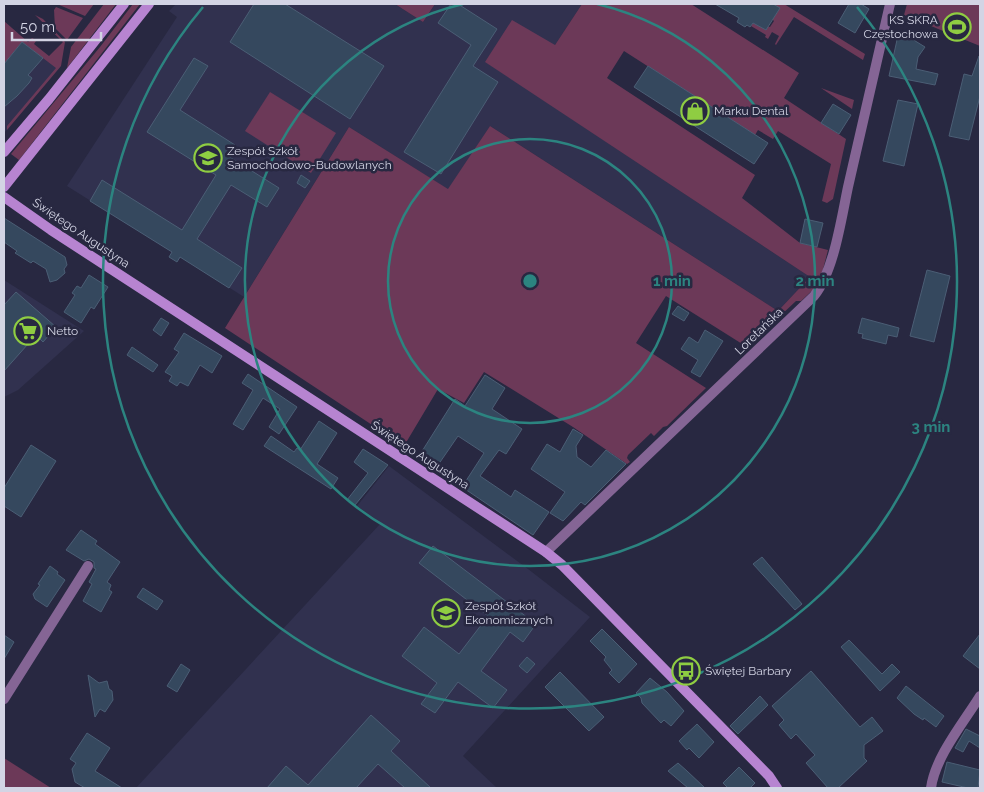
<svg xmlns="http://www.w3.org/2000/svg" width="984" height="792" font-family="Raleway,sans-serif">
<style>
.built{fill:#31314f}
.green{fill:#6c3958}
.building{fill:#35485e;stroke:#4b5e75}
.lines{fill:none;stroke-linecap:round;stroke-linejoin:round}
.street{stroke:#856595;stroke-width:10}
.secondary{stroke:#b784d1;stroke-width:10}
.ring{fill:none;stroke:#2c8480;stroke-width:2.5}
.labels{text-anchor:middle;stroke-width:5;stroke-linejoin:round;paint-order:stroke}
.poi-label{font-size:12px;fill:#d3d4e4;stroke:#282841;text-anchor:start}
.street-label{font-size:12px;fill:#d3d4e4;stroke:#282841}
.centre{fill:#2c8480;stroke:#282841;stroke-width:2.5}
.ring-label{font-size:15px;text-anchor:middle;font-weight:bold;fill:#2c8480;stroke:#282841;stroke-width:5;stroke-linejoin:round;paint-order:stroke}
</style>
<rect width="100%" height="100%" fill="#282841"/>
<g class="built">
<path d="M176 4H395L423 22 435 4H582L555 45 486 62 810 277 778 311 490 126 449 190 349 127 244 297 181 257 177 262 169 257 172 252 67 186 177 17 169 11Z"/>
<path d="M4 23 60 67 4 133Z"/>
<path d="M4 280 84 331 18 390 4 397Z"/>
<path d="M389 466 528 569 590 617 463 756 497 788H136L381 523 357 506Z"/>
</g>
<g class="green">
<path d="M57 4H94L85 16Z"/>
<path d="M104 4H116L67 68 71 47Z"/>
<path d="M133 4H140L19 160 11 154 100 47Z"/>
<path d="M395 4H435L423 22Z"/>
<path d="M582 4H691L799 73 784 98 846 139 833 199 827 203 822 201 831 164 778 131 773 139 758 130 755 135 624 51 607 78 755 175 742 198 800 243 828 250 821 277 817 286 801 301H796L747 347 666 296 636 343 706 388 667 426 663 427 654 436 651 433 628 455 627 458 630 462 627 464 573 427 484 372 464 403 438 389 404 446 225 328 349 127 448 189 490 126 778 311 810 277 485 62 512 20 555 45Z"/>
<path d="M773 4H784L865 54 863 60 794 17 776 45 775 44 779 36 772 32 768 39 765 37 766 35 751 26 753 23 770 27 774 21 772 19 780 8Z"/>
<path d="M907 4H980V46L904 15Z"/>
<path d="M56 7 83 18 67 40 55 28 54 10Z"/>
<path d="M35 15 43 19 65 42 61 66 7 130V126L56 68 22 42 4 64V21L28 42 32 38 34 39 36 41 34 44 49 56 63 42Z"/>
<path d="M821 88 854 100 852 109Z"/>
<path d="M270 92 336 133 311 173 245 131Z"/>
<path d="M4 758 51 788H4Z"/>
</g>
<g class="building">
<path d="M254 4H285L384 66 350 119 230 42Z"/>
<path d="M451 4H458L497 29 473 66 498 82 441 174 404 152 471 45 438 23Z"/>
<path d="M715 4H773L780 8 766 30 753 23 750 27 747 25 745 27 737 22 739 18Z"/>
<path d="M849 4H861L869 9 855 33 838 23Z"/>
<path d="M899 31 925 47 918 57 916 69 938 74 935 85 889 76Z"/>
<path d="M22 42 43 58 28 75 32 78 29 83 17 96 4 107V64Z"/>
<path d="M979 56 980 96 969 140 949 136 964 74 972 76Z"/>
<path d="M194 58 208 66 180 110 235 145 228 156 279 188 267 207 231 185 197 239 242 268 229 288 180 257 177 262 169 257 172 252 90 201 102 180 182 230 216 175 147 132Z"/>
<path d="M648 66 768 143 754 164 634 87Z"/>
<path d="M898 100 918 104 904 166 883 161Z"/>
<path d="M833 104 851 115 839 134 821 123Z"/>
<path d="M301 175 310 181 305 188 297 183Z"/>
<path d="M4 218 65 257 67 265 64 269 65 273 57 280 50 282 46 269 33 261 31 263 15 253 17 251 4 242Z"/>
<path d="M805 219 823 223 817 247 800 243Z"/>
<path d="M927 270 950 276 934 342 910 336Z"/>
<path d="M89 275 108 287 94 309 91 307 81 323 64 312 75 295 72 293 77 286 81 288Z"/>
<path d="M16 292 56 327 43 342 36 335 4 371V305Z"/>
<path d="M678 306 689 313 684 321 672 314Z"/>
<path d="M161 318 169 323 161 336 153 330Z"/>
<path d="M862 318 899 328 897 337 888 335 886 344 862 338 863 334 858 333Z"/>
<path d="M705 330 723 341 700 377 691 372 698 360 681 349 689 337 698 343Z"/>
<path d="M184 333 222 356 212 373 200 365 188 386 180 382 177 386 169 381 172 376 165 372 179 352 174 349Z"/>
<path d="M132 347 158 365 153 372 127 355Z"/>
<path d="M248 374 297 407 279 434 269 427 280 409 263 398 243 430 233 424 253 390 242 383Z"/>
<path d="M485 375 505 388 492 409 522 429 506 454 499 450 480 476 511 497 515 490 549 512 533 535 462 487 484 453 458 436 436 468 419 456 455 399 465 406Z"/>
<path d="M319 421 337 433 317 464 338 478 331 489 264 446 271 436 294 452 297 448 300 450Z"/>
<path d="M573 429 583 435 576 446 577 457 591 467 606 450 626 464 585 505 581 502 563 521 550 513 565 492 531 469 547 444 560 452Z"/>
<path d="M31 445 56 461 21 517 4 506V488Z"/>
<path d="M363 449 388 465 355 505 347 500 368 473 354 462Z"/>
<path d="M81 530 97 541 95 544 120 562 107 582 111 585 109 590 112 592 101 612 83 601 92 584 89 582 96 569 94 568V562L89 559 84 561 66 550Z"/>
<path d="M433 546 536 624 523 642 510 632 481 671 507 690 493 708 458 682 435 713 421 704 437 683 402 656 424 627 459 654 488 616 419 563Z"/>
<path d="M762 557 802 604 795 610 753 564Z"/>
<path d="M50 566 58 572 57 574 65 580 47 607 35 599 33 594 40 585 38 584Z"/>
<path d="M143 588 163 601 157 610 137 597Z"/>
<path d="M602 629 637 664 619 683 609 673 612 670 604 660 606 657 590 641Z"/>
<path d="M980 634V669L963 656Z"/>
<path d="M4 635 14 642 4 659Z"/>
<path d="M849 640 882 674 892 664 900 672 880 691 841 647Z"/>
<path d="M527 657 535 664 527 673 519 666Z"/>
<path d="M181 664 190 670 177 692 167 686Z"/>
<path d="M811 671 860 727 872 717 883 731 864 745V758L867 761 838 788H828L806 763 815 755 796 734 791 739 779 725 784 720 772 706Z"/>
<path d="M560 672 604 717 589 731 545 687Z"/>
<path d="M88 675 99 683 107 681 109 689 112 691 113 700 105 712 100 709 95 717Z"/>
<path d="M650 678 667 692 684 711 671 726 664 720 661 723 642 703 641 698 636 693Z"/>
<path d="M906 686 944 716 936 727 924 718 923 720 914 714 897 698Z"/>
<path d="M760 696 768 705 738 734 730 726Z"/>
<path d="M371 715 400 741 391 751 431 788H405L378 764 356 788H267L286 766 308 785Z"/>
<path d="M697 724 714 742 699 758 689 748 687 750 679 741Z"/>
<path d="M966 729 980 736V748L969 741 963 752 955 748Z"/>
<path d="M87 733 110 748 95 771 122 788H85L75 782 72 769 76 763 70 759Z"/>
<path d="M947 762 980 770 978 788H968L942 782Z"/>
<path d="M678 763 687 771 705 788H688L668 771Z"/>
<path d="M739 767 755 783 750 788H728L723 783Z"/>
</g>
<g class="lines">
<g class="street">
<path d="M546 552 814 296C834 271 841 220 848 187 862 126 876 65 890 4"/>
<path d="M4 699 88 566"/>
<path d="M931 788C935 757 964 722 980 696"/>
</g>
<g class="secondary">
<path d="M4 152 49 99 124 4"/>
<path d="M4 187 149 4"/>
<path d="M4 197 51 230 546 552 562 565 769 776 777 788"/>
</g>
</g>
<g class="ring">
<circle cx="530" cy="281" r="142"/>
<path d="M597 4A285 285 0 1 1 463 4"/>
<path d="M857 7A427 427 0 1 1 203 7"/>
</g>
<defs>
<g id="stadium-ring" transform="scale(1.4375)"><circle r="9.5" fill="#282841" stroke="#8fcd42" stroke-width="1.5"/><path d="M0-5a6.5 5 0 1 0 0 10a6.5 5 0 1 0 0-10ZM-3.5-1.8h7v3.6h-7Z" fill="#8fcd42"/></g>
<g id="shop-ring" transform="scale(1.4375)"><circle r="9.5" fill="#282841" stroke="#8fcd42" stroke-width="1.5"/><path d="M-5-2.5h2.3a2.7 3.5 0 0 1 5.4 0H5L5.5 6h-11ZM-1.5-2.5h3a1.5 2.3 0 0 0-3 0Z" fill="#8fcd42"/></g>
<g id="school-ring" transform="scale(1.4375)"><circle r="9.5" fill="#282841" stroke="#8fcd42" stroke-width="1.5"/><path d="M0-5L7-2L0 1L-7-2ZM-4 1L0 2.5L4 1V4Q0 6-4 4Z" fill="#8fcd42"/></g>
<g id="supermarket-ring" transform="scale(1.4375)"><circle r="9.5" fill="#282841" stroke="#8fcd42" stroke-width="1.5"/><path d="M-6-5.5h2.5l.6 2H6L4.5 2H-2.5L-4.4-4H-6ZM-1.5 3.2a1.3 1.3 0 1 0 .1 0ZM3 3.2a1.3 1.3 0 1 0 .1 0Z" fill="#8fcd42"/></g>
<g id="bus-ring" transform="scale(1.4375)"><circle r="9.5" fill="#282841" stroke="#8fcd42" stroke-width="1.5"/><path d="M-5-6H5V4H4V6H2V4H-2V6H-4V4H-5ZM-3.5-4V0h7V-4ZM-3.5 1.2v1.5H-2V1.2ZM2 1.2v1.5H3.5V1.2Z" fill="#8fcd42"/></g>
</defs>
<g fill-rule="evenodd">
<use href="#stadium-ring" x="957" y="27"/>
<use href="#shop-ring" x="695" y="111"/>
<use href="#school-ring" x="208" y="158"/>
<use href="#supermarket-ring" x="28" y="331"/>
<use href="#school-ring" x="446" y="613"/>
<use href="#bus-ring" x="686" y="671"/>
</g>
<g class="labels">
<g class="poi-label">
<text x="938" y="24" text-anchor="end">KS SKRA<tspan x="938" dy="14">Częstochowa</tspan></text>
<text x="714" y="115">Marku Dental</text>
<text x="227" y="155">Zespół Szkół<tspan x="227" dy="14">Samochodowo-Budowlanych</tspan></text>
<text x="47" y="335">Netto</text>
<text x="465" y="610">Zespół Szkół<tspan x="465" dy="14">Ekonomicznych</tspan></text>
<text x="705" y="675">Świętej Barbary</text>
</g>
<g class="street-label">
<text transform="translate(81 233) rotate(34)" y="4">Świętego Augustyna</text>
<text transform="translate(759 331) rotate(-44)" y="4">Loretańska</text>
<text transform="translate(420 455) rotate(33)" y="4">Świętego Augustyna</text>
</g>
</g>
<circle cx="530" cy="281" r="8" class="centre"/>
<g class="ring-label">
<text x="672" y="286">1 min</text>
<text x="815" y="286">2 min</text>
<text x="931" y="432">3 min</text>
</g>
<rect width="984" height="792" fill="none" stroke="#d3d4e4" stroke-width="10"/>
<path d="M12 32v8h89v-8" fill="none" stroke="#d3d4e4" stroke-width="2.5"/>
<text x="20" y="32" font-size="15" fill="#d3d4e4" stroke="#282841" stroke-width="4" paint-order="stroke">50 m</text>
</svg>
